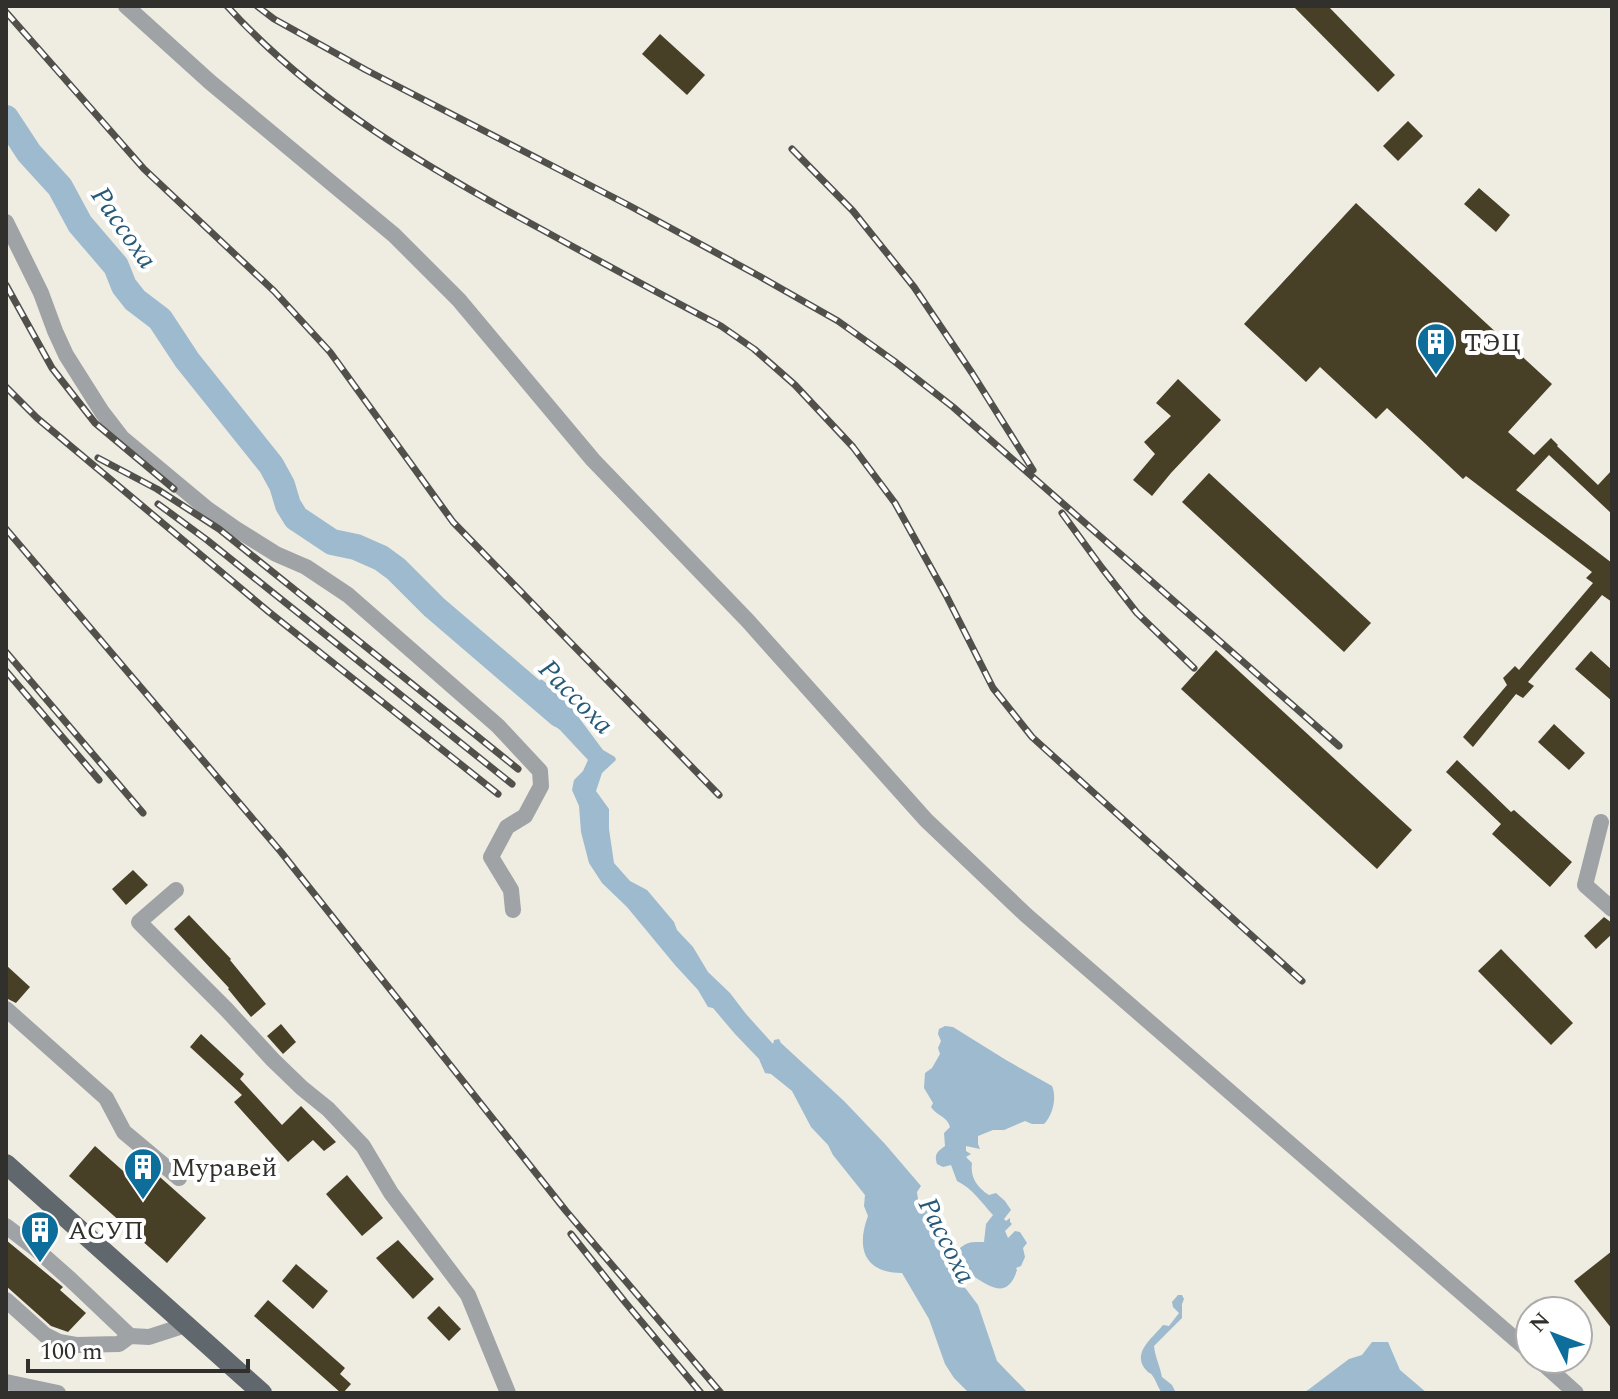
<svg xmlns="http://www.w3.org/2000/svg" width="1618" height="1399" font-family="Spectral,serif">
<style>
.water{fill:#9dbace}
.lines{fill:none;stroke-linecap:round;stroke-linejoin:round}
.river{stroke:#9dbace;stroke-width:26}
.building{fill:#484026}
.minor{stroke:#9fa3a6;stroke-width:16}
.major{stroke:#61686d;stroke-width:20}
.rail-casing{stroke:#51504b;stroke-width:7}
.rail{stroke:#fff;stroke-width:4;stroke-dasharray:12;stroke-linecap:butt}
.labels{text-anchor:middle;stroke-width:8;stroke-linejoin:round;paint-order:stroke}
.poi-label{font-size:26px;fill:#31302c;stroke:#fff;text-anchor:start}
.water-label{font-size:28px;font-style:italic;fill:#275a78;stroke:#fff}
</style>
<rect width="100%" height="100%" fill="#efece2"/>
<g class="water">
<path d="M541 679 562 695 603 750 615 757 616 760 602 773 596 791 609 809V829L614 863 630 881 647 890 674 922 677 930 693 947 708 972 730 993 746 1014 773 1044 774 1040 779 1039 781 1043 844 1101 885 1144 921 1186 917 1192 918 1199 928 1206 927 1222 946 1253 960 1258 958 1250C967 1241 972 1242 984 1242L986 1224 993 1215C981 1202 973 1189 957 1181L951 1165 943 1167 937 1164C934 1154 937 1152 945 1146L944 1133 950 1127C947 1116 937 1116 931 1107L933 1103 924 1088 925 1073 932 1068 940 1054 938 1048 941 1041 938 1034 939 1029 945 1026 953 1027 1006 1060 1052 1086C1057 1097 1053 1115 1044 1124H1032L1025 1121 1004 1130H993L978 1136V1144L980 1149 966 1146V1151L971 1154 966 1157 972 1163C970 1177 977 1187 989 1195L996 1193 1005 1201 1011 1210 1004 1219 1006 1221 1010 1218V1222L1012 1224 1005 1231 1008 1238 1015 1231 1020 1232 1027 1243 1023 1248 1025 1257 1021 1266 1016 1268 1017 1270C1007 1303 986 1284 967 1272L962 1273 956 1279 966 1289 978 1305 997 1361 1028 1393H969L954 1378 945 1364 929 1319 902 1273C864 1273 856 1248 868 1216L864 1206 865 1195 833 1155 828 1145 811 1127 792 1091 771 1074 765 1073 759 1059 735 1034 713 1008 708 1007 698 990 675 965 627 907 602 883 589 863 581 832 579 806 572 790 574 780 583 771 588 760 560 730 527 703Z"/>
<path d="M1178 1295H1182L1184 1299 1182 1304V1318L1154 1346C1155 1357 1160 1366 1162 1377L1172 1385 1176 1393H1162C1158 1388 1156 1380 1152 1375 1151 1373 1148 1373 1147 1371 1130 1353 1153 1338 1163 1325L1169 1326 1179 1313 1173 1307 1172 1302Z"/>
<path d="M1372 1342H1388L1400 1370 1427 1393H1302L1308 1390 1349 1359 1362 1355Z"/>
</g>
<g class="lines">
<path class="river" d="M6 118 29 153 60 187 80 224 116 266 124 286 135 300 160 319 187 360 271 465 282 485 288 505 296 518 332 542 356 547 381 558 396 569 434 607 560 715"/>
</g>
<g class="building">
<path d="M1293 6H1328L1395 75 1378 92Z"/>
<path d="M660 34 705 75 687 95 642 54Z"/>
<path d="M1408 121 1423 136 1398 161 1383 146Z"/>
<path d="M1479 188 1510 215 1496 232 1464 204Z"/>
<path d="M1356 203 1552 384 1508 432 1534 455 1551 438 1558 445 1557 446 1598 485 1612 470V514L1549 455 1516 490 1612 563V602L1602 595 1528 682 1534 686 1523 698 1516 694 1473 747 1463 737 1507 685 1503 678 1515 666 1519 670 1593 583 1586 578 1592 572 1466 476 1463 479 1387 408 1376 419 1320 367 1306 382 1244 324Z"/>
<path d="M1178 379 1221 420 1171 473 1152 496 1133 480 1155 454 1144 442 1171 416 1156 403Z"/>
<path d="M1209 473 1371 623 1344 652 1182 502Z"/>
<path d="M1216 650 1412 830 1377 869 1181 689Z"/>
<path d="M1591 651 1612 670V701L1575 669Z"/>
<path d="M1554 724 1585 753 1569 770 1538 742Z"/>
<path d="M1457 760 1511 812 1514 810 1572 862 1550 887 1492 834 1501 824 1446 772Z"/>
<path d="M133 870 148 885 126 905 112 889Z"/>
<path d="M189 915 231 959 230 960 266 1004 251 1017 228 989 229 988 174 929Z"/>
<path d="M1604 917 1612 923V934L1596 949 1584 936Z"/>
<path d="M1501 949 1573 1023 1551 1045 1478 971Z"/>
<path d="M6 965 30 987 16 1003 6 998Z"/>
<path d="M281 1024 296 1042 283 1054 267 1036Z"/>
<path d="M201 1034 244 1074 240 1079 282 1125 301 1106 336 1142 324 1151 313 1140 288 1162 234 1102 242 1095 190 1047Z"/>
<path d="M95 1146 139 1185 152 1170 206 1218 167 1263 69 1176Z"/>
<path d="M347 1175 383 1218 362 1236 326 1194Z"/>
<path d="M6 1240 63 1287 60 1290 86 1313 68 1332 51 1326 6 1286Z"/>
<path d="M398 1240 434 1279 413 1299 376 1258Z"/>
<path d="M1612 1251V1329L1574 1281Z"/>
<path d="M296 1264 328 1291 313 1309 282 1281Z"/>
<path d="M268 1300 345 1368 340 1374 351 1384 343 1393H341L254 1316Z"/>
<path d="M439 1306 461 1329 449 1341 427 1318Z"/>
</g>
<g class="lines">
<g class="minor">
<path d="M126 6 210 82 394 235 459 300 593 460 748 621 926 820 1026 915 1530 1352"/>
<path d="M6 222 41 293 55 331 66 355 102 412 122 438 206 508 236 529 276 554 306 567 348 595 498 726 540 771 541 786 525 816 507 827 491 857 511 890 513 910"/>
<path d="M1601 822 1585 885 1612 909"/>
<path d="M176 890 139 922 226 1009 273 1060 302 1088 328 1109 363 1146 391 1193 468 1295 508 1393"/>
<path d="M6 1009 106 1098 124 1132 179 1178"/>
<path d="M6 1226 36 1249 70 1279 130 1336"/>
<path d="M6 1300 45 1335 59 1342 76 1345 119 1344 130 1336 149 1337 186 1325"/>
<path d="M1538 1359 1576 1393"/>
<path d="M6 1382 58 1393"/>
</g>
<path class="major" d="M6 1164 262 1393"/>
<g class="rail-casing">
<g id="rail">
<path d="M227 6C314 102 426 167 539 228 599 261 660 294 721 326L754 349 795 385 853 447 895 503 946 595 993 688 1032 737 1302 981"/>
<path d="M257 6 274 19 366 70 630 206 759 276 838 321 894 361 953 407 1339 746"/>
<path d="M6 12 144 169 274 291 330 352 453 522 719 795"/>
<path d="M792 149 853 211 914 287 972 373 1033 470"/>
<path d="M6 285 52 368 95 423 174 489"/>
<path d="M6 387 37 418 269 612 498 794"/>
<path d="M98 458 157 489 219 529 518 769"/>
<path d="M158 504 207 540 512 784"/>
<path d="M1062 513 1102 568 1137 613 1194 668"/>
<path d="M6 529 281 852 566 1211 721 1393"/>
<path d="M6 652 143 813"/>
<path d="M6 671 99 780"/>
<path d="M571 1234 625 1302 701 1393"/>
</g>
</g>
<use href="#rail" class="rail"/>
</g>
<defs>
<g id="building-pin" transform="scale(2)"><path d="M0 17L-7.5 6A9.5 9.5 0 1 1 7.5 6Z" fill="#0d6e9c" stroke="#fff"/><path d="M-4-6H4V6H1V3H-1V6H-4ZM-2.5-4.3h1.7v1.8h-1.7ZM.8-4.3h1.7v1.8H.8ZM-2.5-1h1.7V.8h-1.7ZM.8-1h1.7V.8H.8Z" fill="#fff"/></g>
</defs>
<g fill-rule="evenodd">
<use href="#building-pin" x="1436" y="342"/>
<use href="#building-pin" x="143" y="1167"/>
<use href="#building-pin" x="40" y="1230"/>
</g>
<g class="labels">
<g class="poi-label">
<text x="1464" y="351">ТЭЦ</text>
<text x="171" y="1176">Муравей</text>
<text x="68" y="1239">АСУП</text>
</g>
<g class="water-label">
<text transform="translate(125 227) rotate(55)" y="10">Рассоха</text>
<text transform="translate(577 696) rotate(45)" y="10">Рассоха</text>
<text transform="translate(948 1240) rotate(63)" y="10">Рассоха</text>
</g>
</g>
<rect width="1618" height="1399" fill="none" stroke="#31302c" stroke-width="16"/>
<g transform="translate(1554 1335) rotate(312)"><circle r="38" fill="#ffffff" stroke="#adacab" stroke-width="2"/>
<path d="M0-6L14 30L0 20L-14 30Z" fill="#0d6e9c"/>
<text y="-12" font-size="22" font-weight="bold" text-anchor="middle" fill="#31302c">N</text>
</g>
<path d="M28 1359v12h220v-12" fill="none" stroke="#31302c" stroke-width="4"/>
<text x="40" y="1359" font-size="24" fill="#31302c" stroke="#ffffff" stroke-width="6" paint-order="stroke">100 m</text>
</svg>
